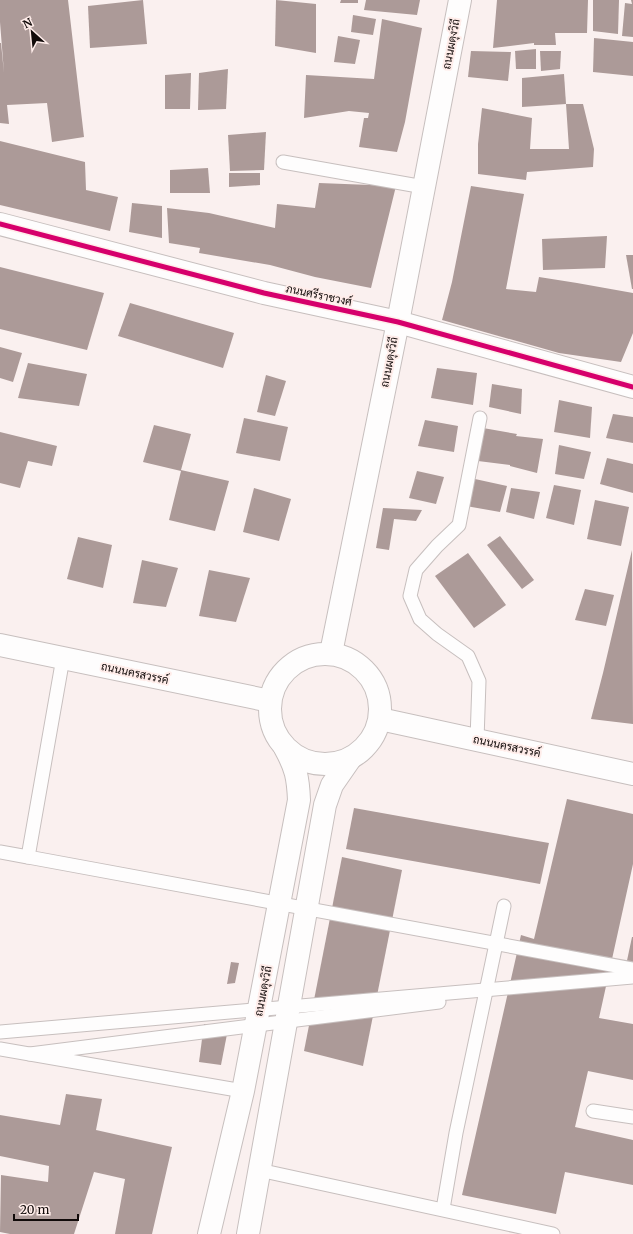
<svg xmlns="http://www.w3.org/2000/svg" width="633" height="1234" font-family="Merriweather,Sarabun,serif">
<style>
.building{fill:#ac9a98}
.lines{fill:none;stroke-linecap:round;stroke-linejoin:round}
.service-casing{stroke:#c7bfbe;stroke-width:15}
.minor-casing{stroke:#c7bfbe;stroke-width:24}
.secondary-casing{stroke:#c7bfbe;stroke-width:24}
.primary-casing{stroke:#c7bfbe;stroke-width:24}
.service{stroke:#fefdfd;stroke-width:13}
.minor{stroke:#fefdfd;stroke-width:22}
.secondary{stroke:#fefdfd;stroke-width:22}
.primary{stroke:#fefdfd;stroke-width:22}
.cycleway-casing{stroke:#ffedea;stroke-width:8}
.cycleway{stroke:#d6006c;stroke-width:5}
.labels{text-anchor:middle;stroke-width:4;stroke-linejoin:round;paint-order:stroke}
.street-label{font-size:11px;fill:#110a09;stroke:#ffedea}
</style>
<rect width="100%" height="100%" fill="#faf0ef"/>
<g class="building">
<path d="M0 0H68L84 137 52 142 47 103 7 105 9 124 0 123V43H1L4 73 0 22Z"/>
<path d="M143 0 147 44 90 48 88 6Z"/>
<path d="M276 0 316 4V53L275 46Z"/>
<path d="M341 0H358V3H340Z"/>
<path d="M366 0H420L417 15 364 10Z"/>
<path d="M497 0H588L587 33H555L556 45H534V43L493 48Z"/>
<path d="M593 0H619L618 34 593 31Z"/>
<path d="M631 0H633V37L622 36 625 3 632 4Z"/>
<path d="M353 15 376 19 373 35 351 32Z"/>
<path d="M382 19 422 28 405 122 397 152 359 147 364 118H368L369 113 349 111 304 118 306 75 374 79Z"/>
<path d="M338 36 360 40 355 64 334 62Z"/>
<path d="M594 38 633 42V76L593 72Z"/>
<path d="M536 49V69H516L515 51Z"/>
<path d="M471 51 511 52 508 81 468 77Z"/>
<path d="M540 51H561L560 69 541 71Z"/>
<path d="M228 69 226 109 198 110 199 73Z"/>
<path d="M191 73 190 109H165V75Z"/>
<path d="M564 74 566 104 522 107V78Z"/>
<path d="M566 104H583L594 149 593 167 527 172 526 180 478 174V144L482 108 532 118 530 149H569Z"/>
<path d="M266 132 264 170 230 171 228 135Z"/>
<path d="M0 141 85 162 86 190 118 197 110 231 0 205Z"/>
<path d="M208 168 210 193H170V170Z"/>
<path d="M229 173H260V185L229 187Z"/>
<path d="M319 183 396 186 371 288 315 277 270 265 199 253 200 248 169 243 167 208 209 213 275 228 277 204 315 208Z"/>
<path d="M471 186 524 194 506 289 536 292 539 277 577 283 633 293V333L621 362 559 353 442 320 452 282Z"/>
<path d="M132 203 162 206V238L129 232Z"/>
<path d="M607 236 605 268 543 270 542 239Z"/>
<path d="M626 255H633V289H632Z"/>
<path d="M0 267 104 293 87 350 0 329Z"/>
<path d="M130 303 234 333 223 368 118 336Z"/>
<path d="M0 347 22 353 13 382 0 378Z"/>
<path d="M28 363 87 374 79 406 18 398Z"/>
<path d="M437 368 477 373 473 405 431 398Z"/>
<path d="M266 375 286 381 275 416 257 412Z"/>
<path d="M492 384 522 389 521 414 489 407Z"/>
<path d="M559 400 592 407 590 438 554 432Z"/>
<path d="M613 414 633 417V443L606 438Z"/>
<path d="M244 418 288 427 280 461 236 453Z"/>
<path d="M425 420 458 426 454 452 418 446Z"/>
<path d="M154 425 191 434 181 470 229 481 215 531 169 520 181 471 143 462Z"/>
<path d="M483 428 517 434 516 436 543 439 537 473 510 466V465L478 461Z"/>
<path d="M0 432 57 446 52 466 28 461 20 488 0 483Z"/>
<path d="M559 445 591 452 584 479 555 474Z"/>
<path d="M607 458 633 464V493L600 484Z"/>
<path d="M417 471 444 477 436 504 409 498Z"/>
<path d="M475 479 507 486 500 512 466 506Z"/>
<path d="M554 485 581 490 574 525 546 518Z"/>
<path d="M254 488 291 499 279 541 243 532Z"/>
<path d="M511 488 540 492 534 519 506 512Z"/>
<path d="M595 500 629 507 621 546 587 539Z"/>
<path d="M383 508 422 510 416 521 394 519 389 550 376 548Z"/>
<path d="M500 536 534 580 522 589 487 545Z"/>
<path d="M78 537 112 545 103 588 67 579Z"/>
<path d="M632 550 633 724 591 719 603 673Z"/>
<path d="M468 553 506 605 474 628 435 576Z"/>
<path d="M142 560 178 568 166 607 133 603Z"/>
<path d="M209 570 250 578 236 622 199 616Z"/>
<path d="M585 589 614 595 606 626 575 620Z"/>
<path d="M567 799 633 814V864L599 1018 633 1024V1080L588 1071 575 1127 633 1140V1185L565 1172 556 1214 462 1195 521 935 534 939Z"/>
<path d="M354 808 549 843 540 884 346 849Z"/>
<path d="M342 857 402 870 363 1066 304 1051Z"/>
<path d="M632 937H633V972L625 970Z"/>
<path d="M231 962 239 963 235 983 227 984Z"/>
<path d="M204 1024 228 1029 221 1065 199 1062Z"/>
<path d="M66 1094 102 1099 96 1130 172 1147 152 1234H115L125 1179 94 1172 74 1234H10L0 1232 1 1175 48 1182 49 1166 0 1156V1115L60 1125Z"/>
</g>
<g class="lines">
<g class="service-casing">
<g id="service">
<path d="M283 162 424 187"/>
<path d="M63 658 28 857 633 969"/>
<path d="M477 740 479 681 468 656 437 634 420 619 410 596 416 570 437 546 459 525 480 418"/>
<path d="M0 852 28 857"/>
<path d="M0 1032 633 977"/>
<path d="M0 1049 243 1091"/>
<path d="M30 1054 439 1002"/>
<path d="M593 1111 633 1117"/>
<path d="M259 1170 553 1234"/>
<path d="M443 1209 456 1133 504 906"/>
</g>
</g>
<g class="minor-casing">
<path id="minor" d="M0 224 264 293 398 322 633 387"/>
</g>
<g class="secondary-casing">
<path id="secondary" d="M331 653 398 322 460 0"/>
</g>
<g class="primary-casing">
<g id="primary">
<path d="M0 645 270 701"/>
<circle cx="325" cy="709" r="55"/>
<path d="M380 719 633 774"/>
<path d="M209 1234 243 1091 299 800C298 777 296 768 285 748"/>
<path d="M248 1234 325 805 332 785 350 759"/>
</g>
</g>
<use href="#service" class="service"/>
<use href="#minor" class="minor"/>
<use href="#secondary" class="secondary"/>
<use href="#primary" class="primary"/>
<g class="cycleway-casing">
<path id="cycleway" d="M0 224 264 293 398 322 633 387"/>
</g>
<use href="#cycleway" class="cycleway"/>
</g>
<g class="labels">
<g class="street-label">
<text transform="translate(451 44) rotate(-79)" y="4">ถนนผดุงวิถี</text>
<text transform="translate(319 295) rotate(12)" y="4">ภนนศรีราชวงศ์</text>
<text transform="translate(389 362) rotate(-79)" y="4">ถนนผดุงวิถี</text>
<text transform="translate(135 673) rotate(12)" y="4">ถนนนครสวรรค์</text>
<text transform="translate(507 746) rotate(12)" y="4">ถนนนครสวรรค์</text>
<text transform="translate(263 991) rotate(-79)" y="4">ถนนผดุงวิถี</text>
</g>
</g>
<g transform="translate(32 32) rotate(333)" stroke="#ffedea" stroke-width="3" paint-order="stroke">
<path d="M0-3L7 15L0 10L-7 15Z" fill="#110a09"/>
<text y="-6" font-size="11" font-weight="bold" text-anchor="middle" fill="#110a09">N</text>
</g>
<path d="M14 1214v6h64v-6" fill="none" stroke="#110a09" stroke-width="2"/>
<text x="20" y="1214" font-size="12" fill="#110a09" stroke="#ffedea" stroke-width="3" paint-order="stroke">20 m</text>
</svg>
